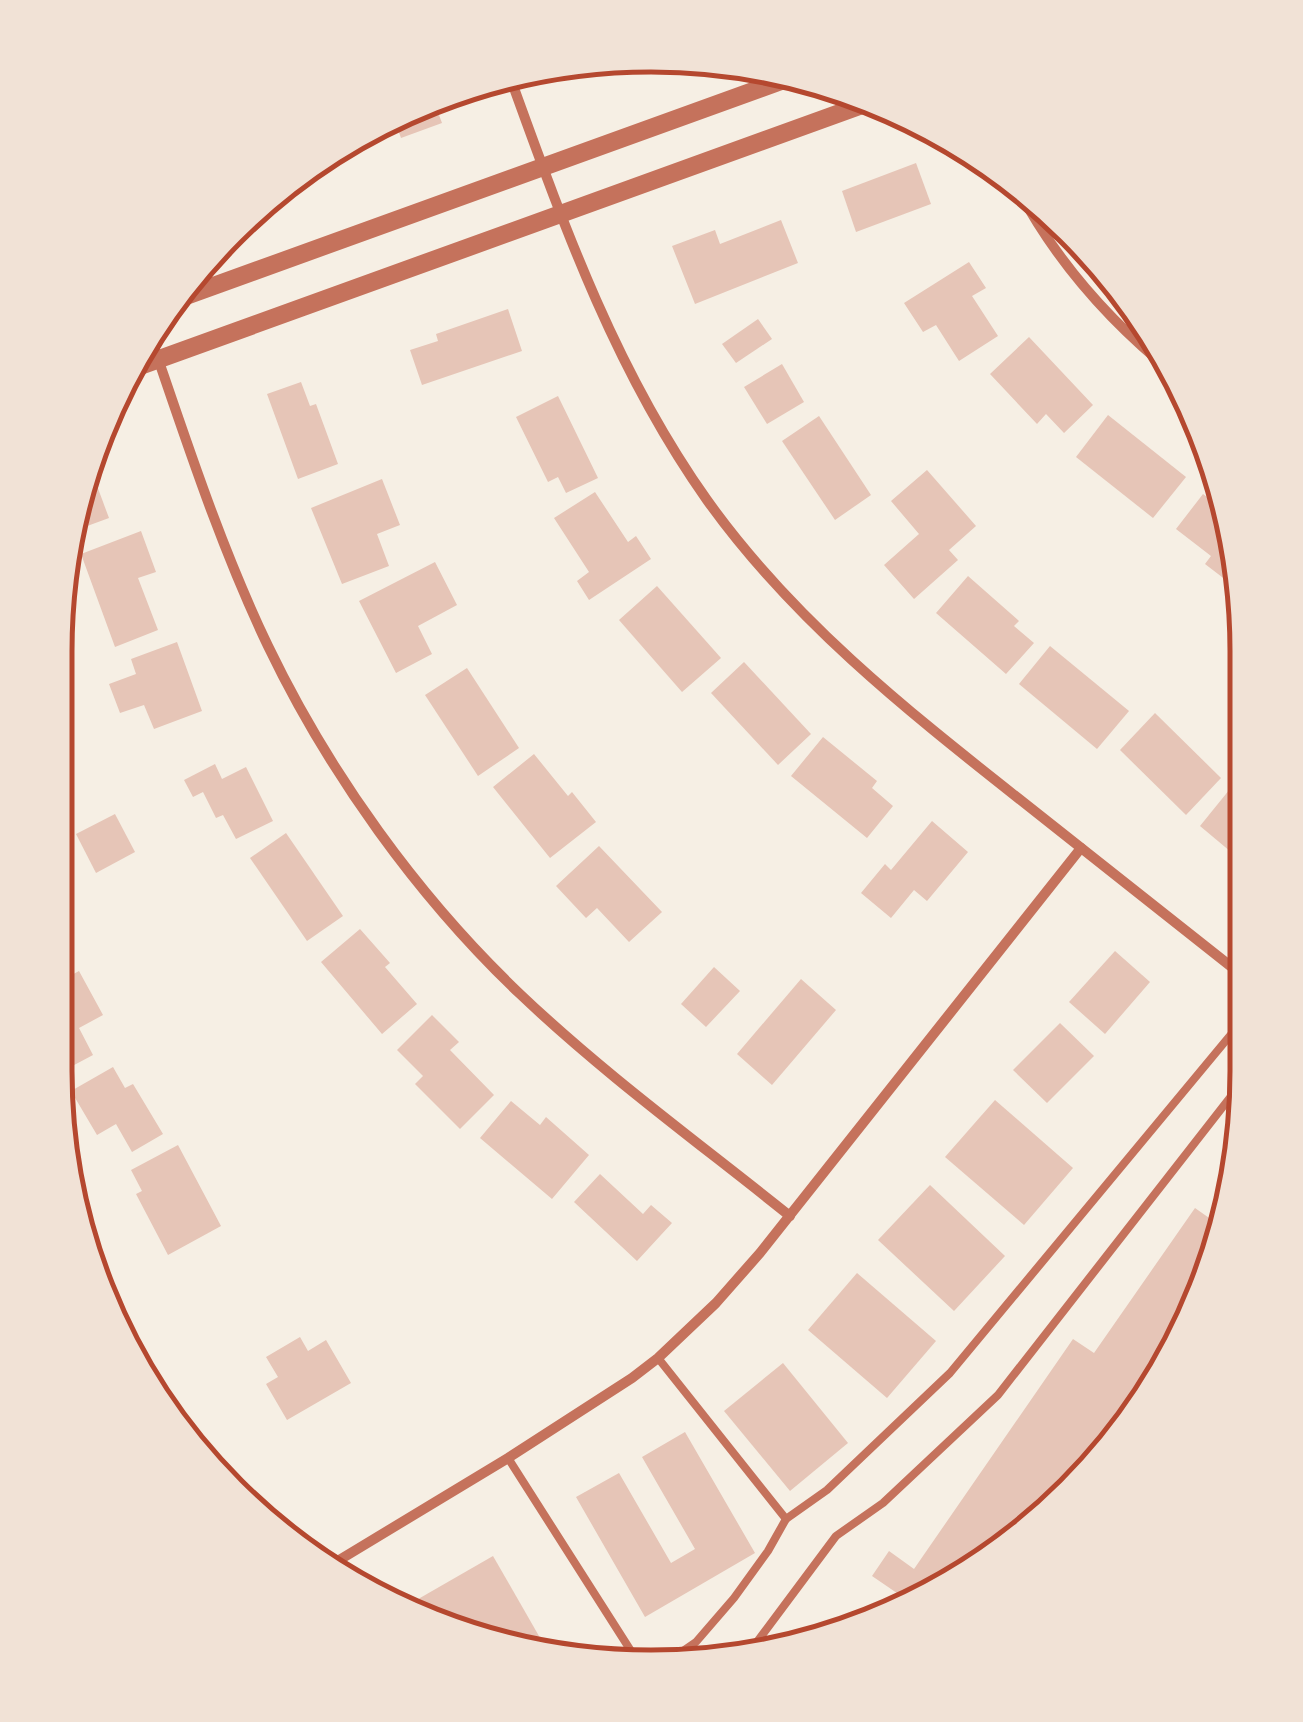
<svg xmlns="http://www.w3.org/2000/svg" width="1303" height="1722" font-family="'PT Sans',sans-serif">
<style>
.building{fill:#e6c5b7}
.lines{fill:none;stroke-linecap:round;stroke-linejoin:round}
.service{stroke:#c5725c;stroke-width:8}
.minor{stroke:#c5725c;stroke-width:10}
.tertiary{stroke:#c5725c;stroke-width:18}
.rim{fill:none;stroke:#b5482f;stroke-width:5}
</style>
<rect width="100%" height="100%" fill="#f6efe4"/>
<g class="building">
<path d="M436 107 442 123 401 138 396 124Z"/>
<path d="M916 163 931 204 856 232 842 191Z"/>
<path d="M781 220 798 263 695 304 672 246 715 230 720 244Z"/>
<path d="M969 262 986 288 972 296 998 336 959 361 936 325 923 332 904 303Z"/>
<path d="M508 309 522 351 422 385 410 350 438 341 436 334Z"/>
<path d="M758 319 772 339 736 363 722 344Z"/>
<path d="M1029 337 1093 405 1064 433 1046 414 1037 424 990 374Z"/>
<path d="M782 364 804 402 767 424 744 387Z"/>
<path d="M301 382 310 406 316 404 338 464 298 479 267 394Z"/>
<path d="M558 396 598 478 566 493 558 477 548 482 516 417Z"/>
<path d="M1108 415 1186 477 1153 518 1076 457Z"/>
<path d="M819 416 871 495 835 520 782 441Z"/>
<path d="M90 467 109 518 71 532 75 497Z"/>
<path d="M927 470 976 526 949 550 958 560 914 599 884 565 919 534 891 501Z"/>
<path d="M382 479 400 525 377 534 389 566 342 584 311 508Z"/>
<path d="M595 492 628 542 636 536 651 559 589 600 577 581 589 572 554 518Z"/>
<path d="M1203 494 1226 511 1243 574 1235 587 1205 564 1211 556 1176 529Z"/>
<path d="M141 531 156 572 138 578 158 630 115 647 81 554Z"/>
<path d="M435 562 457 605 418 626 432 654 396 673 359 601Z"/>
<path d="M968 576 1019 621 1014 626 1034 643 1006 674 936 613Z"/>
<path d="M657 586 721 658 682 692 619 620Z"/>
<path d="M177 642 202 711 154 729 144 705 120 713 109 684 136 674 131 659Z"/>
<path d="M1050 646 1129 711 1097 749 1019 684Z"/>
<path d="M744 662 811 734 778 765 711 693Z"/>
<path d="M467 668 519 748 478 776 425 695Z"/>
<path d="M1155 713 1221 778 1186 815 1120 750Z"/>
<path d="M823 737 877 781 872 788 893 806 867 838 791 776Z"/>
<path d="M534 754 568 796 572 792 596 822 550 858 493 787Z"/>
<path d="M215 764 222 779 246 767 273 821 236 839 223 815 216 818 203 792 193 797 184 780Z"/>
<path d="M1234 784 1243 791V862L1200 826Z"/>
<path d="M115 814 135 852 96 873 76 834Z"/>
<path d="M932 821 968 852 927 901 914 890 891 918 861 893 885 864 891 870Z"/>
<path d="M286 833 343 916 307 941 250 858Z"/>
<path d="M599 846 662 912 629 942 597 908 586 918 556 886Z"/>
<path d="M360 929 390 963 385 967 417 1004 382 1034 321 962Z"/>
<path d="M1115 951 1150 982 1105 1034 1069 1002Z"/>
<path d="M714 967 740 991 706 1027 681 1004Z"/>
<path d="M79 971 103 1015 79 1028 93 1055 61 1072 55 1062V984Z"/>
<path d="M801 979 836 1010 772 1085 737 1054Z"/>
<path d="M432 1015 459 1042 450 1050 494 1095 460 1129 415 1084 423 1076 397 1050Z"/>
<path d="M1060 1023 1094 1056 1047 1103 1013 1070Z"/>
<path d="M113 1067 125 1088 133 1084 163 1134 132 1152 116 1124 97 1135 71 1091Z"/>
<path d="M995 1100 1073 1168 1024 1225 945 1157Z"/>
<path d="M511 1101 540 1125 546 1117 589 1155 552 1199 480 1138Z"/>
<path d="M178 1145 221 1226 168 1255 136 1194 142 1191 131 1170Z"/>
<path d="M600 1174 643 1214 651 1205 672 1223 637 1261 574 1202Z"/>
<path d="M930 1185 1005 1256 954 1311 878 1240Z"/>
<path d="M1222 1206 1168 1369 1074 1492 983 1566 910 1602 872 1576 889 1551 914 1569 1073 1339 1094 1353 1195 1208 1212 1220Z"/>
<path d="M857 1273 936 1341 887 1398 808 1330Z"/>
<path d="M300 1337 308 1351 326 1340 351 1383 287 1420 266 1384 278 1377 266 1357Z"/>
<path d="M783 1363 848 1443 790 1491 724 1411Z"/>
<path d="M685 1432 755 1553 645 1617 576 1497 619 1473 671 1563 695 1549 642 1457Z"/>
<path d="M493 1556 551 1657 535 1655 421 1617 413 1602Z"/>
</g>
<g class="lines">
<g class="service">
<path d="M658 1358 786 1519"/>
<path d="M508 1458 638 1662"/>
<path d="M748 1654 836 1536 883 1503 998 1395 1243 1081"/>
<path d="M664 1664 696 1642 734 1598 768 1551 786 1519 827 1490 950 1373 1243 1020"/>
</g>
<g class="minor">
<path d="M510 77C564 226 615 370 707 500 792 619 904 708 1018 798 1093 857 1168 917 1243 976"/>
<path d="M1019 191C1058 264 1113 325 1177 376"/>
<path d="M152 341C187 443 221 548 268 646 329 773 418 897 520 994 604 1074 699 1143 790 1216"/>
<path d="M331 1565 508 1458 632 1378 658 1358 716 1303 760 1253 1081 848"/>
</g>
<g class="tertiary">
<path d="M172 301 792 77"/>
<path d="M140 366 862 105"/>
</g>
</g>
<path d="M0 0H1303V1722H0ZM651 72H651A579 579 0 0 1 1230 651V1071A579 579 0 0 1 651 1650H651A579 579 0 0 1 72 1071V651A579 579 0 0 1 651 72Z" fill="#f1e2d6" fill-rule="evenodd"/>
<path class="rim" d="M651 72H651A579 579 0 0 1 1230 651V1071A579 579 0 0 1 651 1650H651A579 579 0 0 1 72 1071V651A579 579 0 0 1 651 72Z"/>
</svg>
